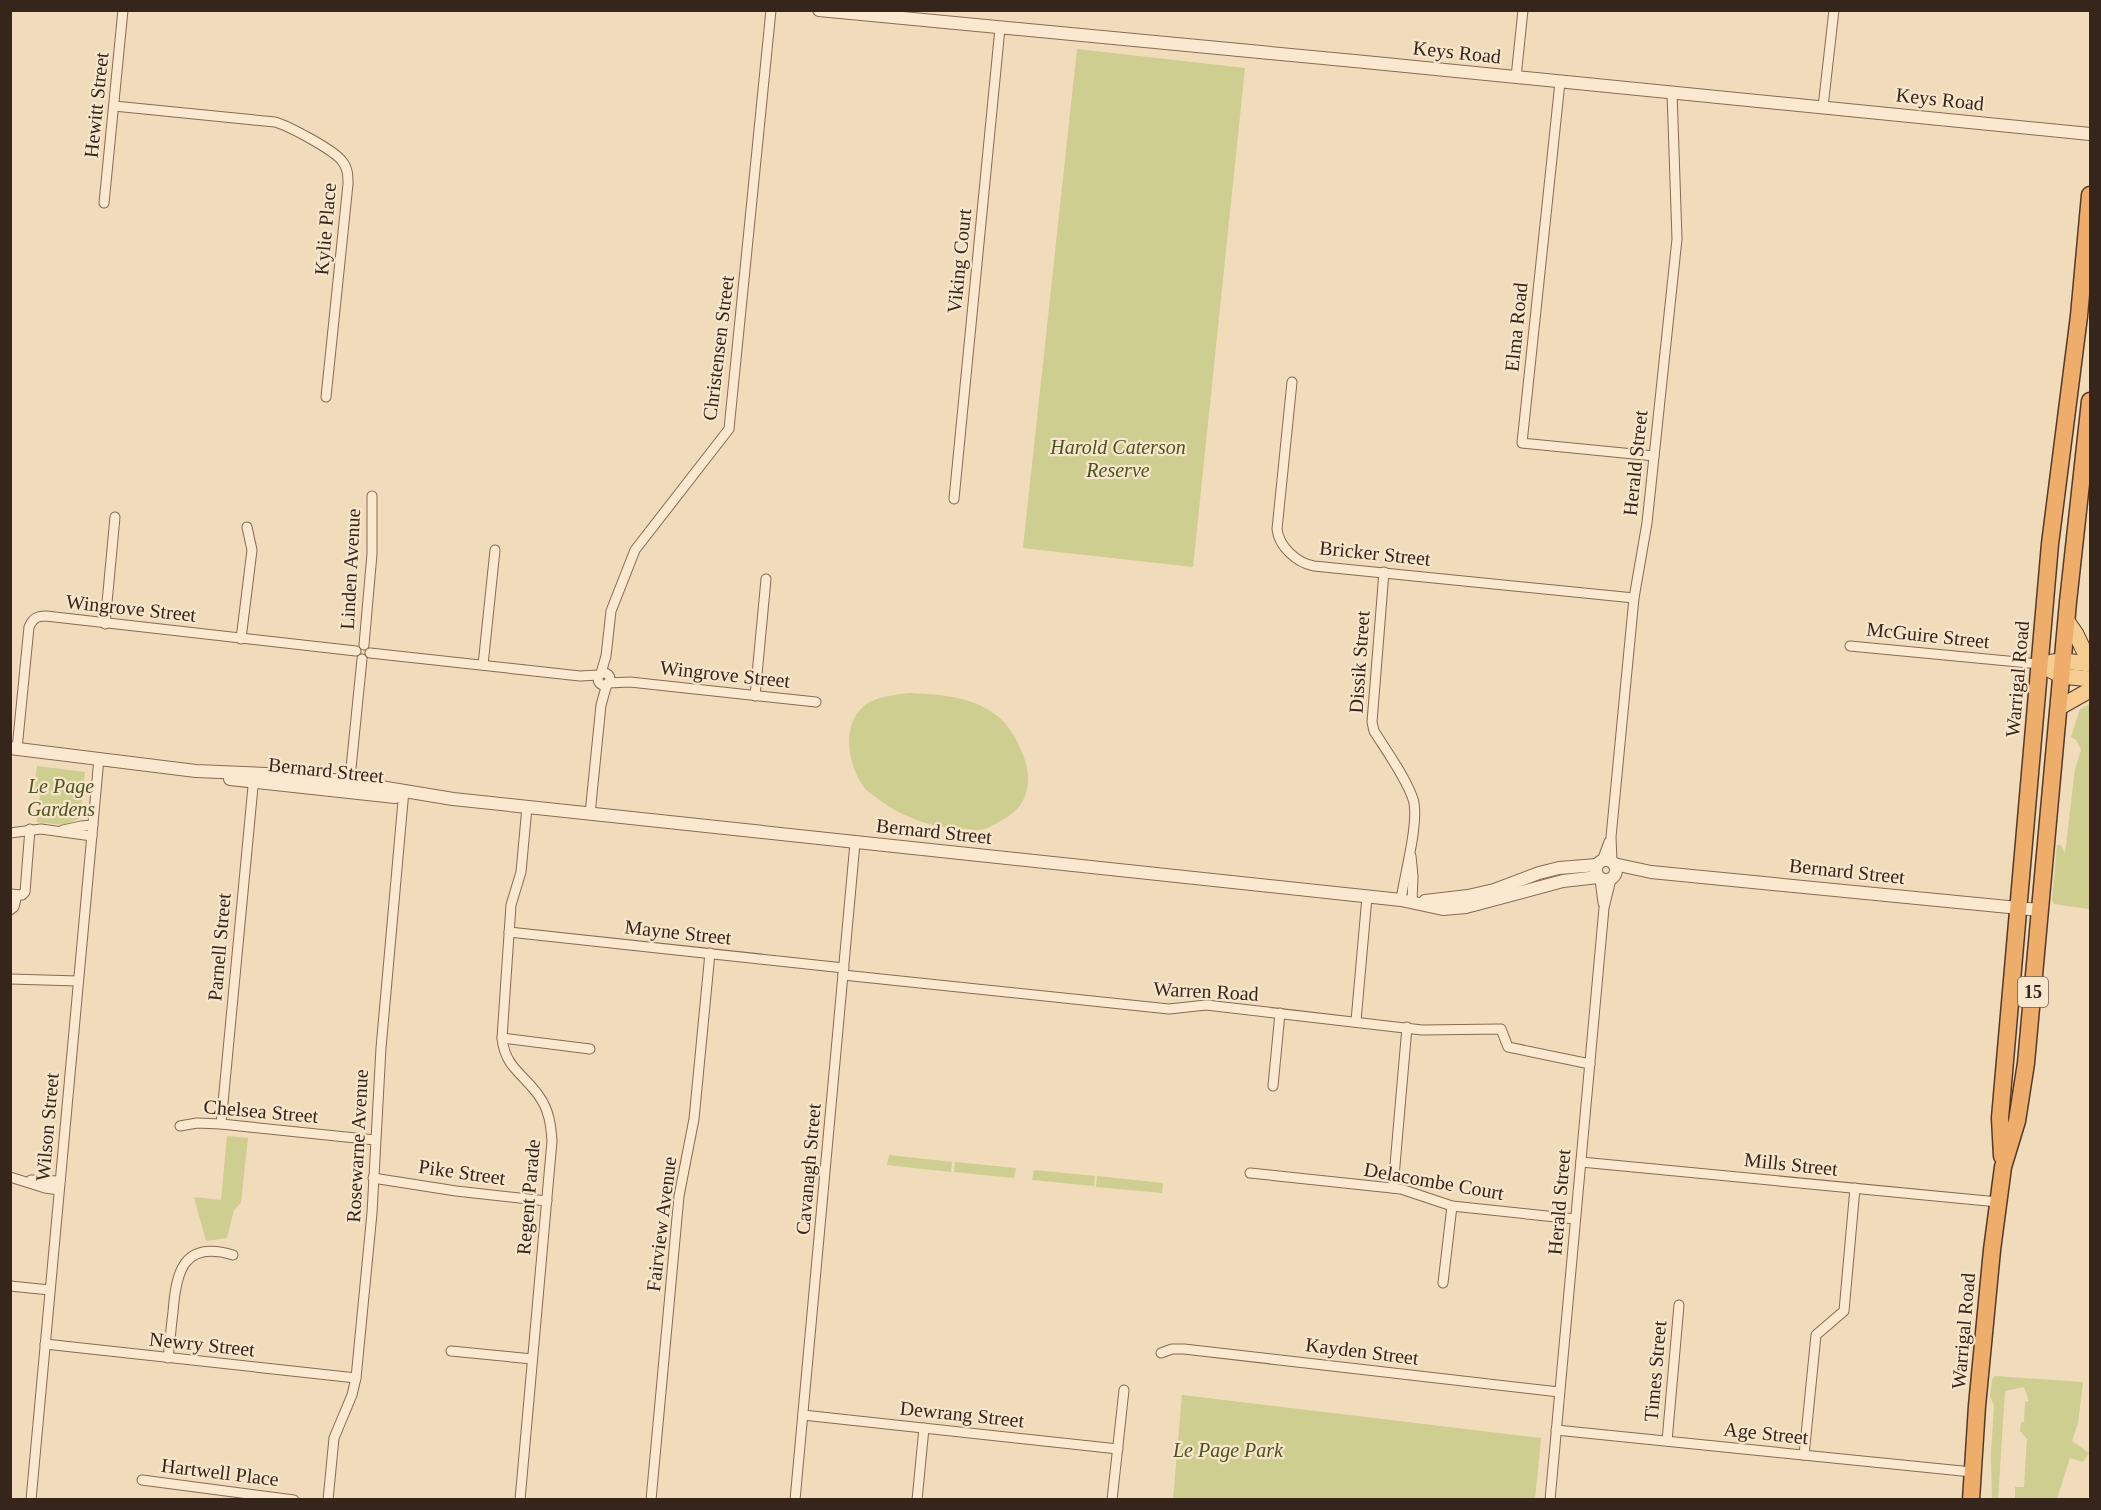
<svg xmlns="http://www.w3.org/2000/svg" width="2101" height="1510" font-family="Georgia,serif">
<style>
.green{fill:#cdce8f}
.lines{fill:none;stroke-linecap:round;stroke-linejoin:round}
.minor-casing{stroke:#876a55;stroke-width:11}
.tertiary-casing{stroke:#876a55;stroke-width:14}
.primary-casing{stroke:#54392a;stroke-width:17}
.trunk-casing{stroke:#54392a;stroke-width:19}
.minor{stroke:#fae9cf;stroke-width:9}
.tertiary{stroke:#fae9cf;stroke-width:12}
.primary{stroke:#f6cc90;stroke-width:15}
.trunk{stroke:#eead6b;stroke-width:16}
.labels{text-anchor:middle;stroke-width:4.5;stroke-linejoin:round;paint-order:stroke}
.shield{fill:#f7e6cb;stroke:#705f4f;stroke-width:1.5}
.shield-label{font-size:18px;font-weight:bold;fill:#36251a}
.street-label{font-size:20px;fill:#36251a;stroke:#f7e6cb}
.park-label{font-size:20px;font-style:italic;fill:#4c5320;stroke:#f7e6cb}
</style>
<rect width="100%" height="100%" fill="#f0dbbb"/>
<g class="green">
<path d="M1077 49 1245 68 1193 567 1023 548Z"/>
<path d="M910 693C956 695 1001 700 1020 748 1025 759 1029 771 1028 783 1026 802 1016 813 1000 821 995 824 989 828 984 829 978 831 971 829 965 829 932 828 903 818 877 798 873 795 866 791 863 786 848 764 841 727 863 707 875 696 895 695 910 693Z"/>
<path d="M2090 704V907L2089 909 2054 904 2052 900 2057 845H2061L2065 853 2075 769 2081 750 2076 740 2071 737 2080 709Z"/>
<path d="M37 766 85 772 80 818 64 825 37 822 40 795 33 794Z"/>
<path d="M227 1136 248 1138 241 1203 234 1210 227 1238 206 1241 194 1197 221 1200Z"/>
<path d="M889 1155 952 1162 951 1172 887 1165Z"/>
<path d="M955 1162 1016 1168 1014 1178 954 1172Z"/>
<path d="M1034 1170 1095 1176 1094 1186 1032 1180Z"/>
<path d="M1097 1176 1163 1183 1162 1193 1096 1187Z"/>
<path d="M1995 1376 2083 1382 2078 1423 2072 1441 2089 1453 2083 1462 2070 1458 2057 1499H2015V1487H2024L2027 1439 2020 1431 2021 1422H2024L2025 1402 2029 1401 2024 1387 2005 1391 1998 1499H1992L1991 1454 1994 1406 1990 1396 1992 1380Z"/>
<path d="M1182 1395 1541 1438 1535 1499H1173Z"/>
</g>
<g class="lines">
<g class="minor-casing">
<g id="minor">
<path d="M1516 77 1523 10"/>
<path d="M1560 82 1522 443 1654 456"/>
<path d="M114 106 275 122C289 126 334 150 342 161 348 168 348 176 348 184L326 397"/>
<path d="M1823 107 1834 10"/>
<path d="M104 203 123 10"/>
<path d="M1292 382 1277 529C1279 547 1297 563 1314 566L1634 598"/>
<path d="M954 499 1000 28"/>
<path d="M1384 572 1372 722 1374 731C1386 750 1406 778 1413 799 1420 821 1404 876 1401 900"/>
<path d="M105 624 115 517"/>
<path d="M241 639 252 550 247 527"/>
<path d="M364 645 372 554V496"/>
<path d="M1850 646 2039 664"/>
<path d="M370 653 580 676 599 675"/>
<path d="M483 665 495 550"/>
<circle cx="604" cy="679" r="6"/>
<path d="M601 673 606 656 611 611 635 550 729 429 771 10"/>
<path d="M608 683 630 682 816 702"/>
<path d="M755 696 766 579"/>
<path d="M17 749 29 627C33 618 37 616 46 616L356 651"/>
<path d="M349 788 362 659"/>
<path d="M590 814 601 705 607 684"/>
<path d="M63 830 81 826 93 825"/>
<path d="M10 833 41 829 92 836"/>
<path d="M1411 856 1413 876 1412 902"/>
<path d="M1602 861 1609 842"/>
<path d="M1612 863 1611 837 1634 598 1647 523 1677 239 1672 92"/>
<path d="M1600 879 1603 903"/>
<path d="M10 894 22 895 25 892 30 829"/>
<path d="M10 910 14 907 17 895"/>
<path d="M509 932 844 968"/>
<path d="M843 975 1169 1009 1206 1005 1422 1030 1501 1029 1508 1047 1590 1064"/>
<path d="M10 979 78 981"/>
<path d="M1356 1021 1367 897"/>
<path d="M502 1038 590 1049"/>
<path d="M1273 1086 1280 1013"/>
<path d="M221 1124 254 776"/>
<path d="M180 1126 197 1123 221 1124 375 1140"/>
<path d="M1581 1162 1998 1202"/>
<path d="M1250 1173 1401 1189 1452 1206 1575 1219"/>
<path d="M10 1177 45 1188 59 1190"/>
<path d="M373 1178 456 1191 547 1201"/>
<path d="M31 1180 60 1181"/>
<path d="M1393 1188 1407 1027"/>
<path d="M1443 1283 1452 1206"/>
<path d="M10 1286 50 1290"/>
<path d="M45 1344 356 1378"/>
<path d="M451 1351 532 1359"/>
<path d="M1161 1353 1172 1349H1184L1559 1392"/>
<path d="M168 1358C170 1343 171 1327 173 1312 176 1272 183 1240 233 1255"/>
<path d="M803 1415 1118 1449"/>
<path d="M1556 1430 1972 1472"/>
<path d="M1667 1441 1679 1305"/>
<path d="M1804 1455 1816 1335 1844 1311 1855 1188"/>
<path d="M142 1480 294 1500"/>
<path d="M31 1500 99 758"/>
<path d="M328 1500 334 1438 352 1395 356 1378 372 1213 381 1048 404 790"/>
<path d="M520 1500 552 1141C551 1125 549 1110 539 1096 524 1074 505 1068 502 1038L511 905 521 872 527 807"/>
<path d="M651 1500 679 1196 694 1119 710 953"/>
<path d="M795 1500 855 843"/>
<path d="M917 1500 924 1428"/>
<path d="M1112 1500 1124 1390"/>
<path d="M1550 1500 1604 908 1611 879"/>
</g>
</g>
<g class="tertiary-casing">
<g id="tertiary">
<path d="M819 10 1365 62 2090 134"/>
<path d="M10 748 196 771 290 775 350 782 453 799 1401 900 1443 909 1466 907 1563 881 1598 877"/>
<path d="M230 779 395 797"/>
<circle cx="1606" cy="870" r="10"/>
<path d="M1614 864 1651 872 2039 910"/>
<path d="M1425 901 1468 896 1494 890 1539 873 1559 868 1597 865"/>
</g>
</g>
<g class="primary-casing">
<g id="primary">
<path d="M2067 621 2076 634 2090 664"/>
<path d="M2052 662 2064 661 2090 664"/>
<path d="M2039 664 2062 676 2090 679"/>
<path d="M2060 707 2090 690"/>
</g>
</g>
<g class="trunk-casing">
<g id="trunk">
<path d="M2002 1156 2000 1118 2050 544 2079 316 2090 195"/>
<path d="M1971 1500 1977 1406 1992 1250 2003 1167 2017 1121 2026 1063 2068 602 2090 401"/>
</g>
</g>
<use href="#minor" class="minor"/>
<use href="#tertiary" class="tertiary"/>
<use href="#primary" class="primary"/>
<use href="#trunk" class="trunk"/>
</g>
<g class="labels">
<rect class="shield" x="2018" y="977" width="30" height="30" rx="4.5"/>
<g class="shield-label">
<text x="2033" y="998">15</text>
</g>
<g class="street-label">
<text transform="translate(1457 52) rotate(6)" y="7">Keys Road</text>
<text transform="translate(1940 99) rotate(6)" y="7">Keys Road</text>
<text transform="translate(96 105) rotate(-84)" y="7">Hewitt Street</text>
<text transform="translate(325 229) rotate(-85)" y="7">Kylie Place</text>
<text transform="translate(959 261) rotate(-84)" y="7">Viking Court</text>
<text transform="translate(1516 327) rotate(-84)" y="7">Elma Road</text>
<text transform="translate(718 348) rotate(-83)" y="7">Christensen Street</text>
<text transform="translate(1635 463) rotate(-84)" y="7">Herald Street</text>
<text transform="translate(1375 553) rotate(6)" y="7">Bricker Street</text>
<text transform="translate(350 569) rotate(-87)" y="7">Linden Avenue</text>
<text transform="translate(131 608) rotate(6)" y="7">Wingrove Street</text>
<text transform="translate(1928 635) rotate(6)" y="7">McGuire Street</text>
<text transform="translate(1359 662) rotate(-86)" y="7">Dissik Street</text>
<text transform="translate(725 674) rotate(6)" y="7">Wingrove Street</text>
<text transform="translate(2017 679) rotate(-85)" y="7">Warrigal Road</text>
<text transform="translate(326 770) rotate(6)" y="7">Bernard Street</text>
<text transform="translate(934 831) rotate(6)" y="7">Bernard Street</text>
<text transform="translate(1847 871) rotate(6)" y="7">Bernard Street</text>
<text transform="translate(678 932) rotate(6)" y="7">Mayne Street</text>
<text transform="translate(219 947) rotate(-85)" y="7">Parnell Street</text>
<text transform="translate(1206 991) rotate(3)" y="7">Warren Road</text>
<text transform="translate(261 1111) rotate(5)" y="7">Chelsea Street</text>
<text transform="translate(47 1127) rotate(-85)" y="7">Wilson Street</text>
<text transform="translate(357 1146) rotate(-87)" y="7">Rosewarne Avenue</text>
<text transform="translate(1791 1164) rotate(6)" y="7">Mills Street</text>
<text transform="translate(808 1169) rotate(-85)" y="7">Cavanagh Street</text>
<text transform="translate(462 1172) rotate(8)" y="7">Pike Street</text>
<text transform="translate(1434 1181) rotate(10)" y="7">Delacombe Court</text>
<text transform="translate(528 1197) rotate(-85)" y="7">Regent Parade</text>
<text transform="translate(1559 1202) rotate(-85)" y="7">Herald Street</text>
<text transform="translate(661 1224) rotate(-83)" y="7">Fairview Avenue</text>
<text transform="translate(1963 1331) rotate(-85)" y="7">Warrigal Road</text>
<text transform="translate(202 1344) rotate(6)" y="7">Newry Street</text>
<text transform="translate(1362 1351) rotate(7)" y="7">Kayden Street</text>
<text transform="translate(1655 1371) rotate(-85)" y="7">Times Street</text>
<text transform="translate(962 1414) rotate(6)" y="7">Dewrang Street</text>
<text transform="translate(1766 1433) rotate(6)" y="7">Age Street</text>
<text transform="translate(220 1472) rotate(7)" y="7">Hartwell Place</text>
</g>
<g class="park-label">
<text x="1118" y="454">Harold Caterson<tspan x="1118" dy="23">Reserve</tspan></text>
<text x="61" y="793">Le Page<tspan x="61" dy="23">Gardens</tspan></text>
<text x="1228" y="1457">Le Page Park</text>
</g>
</g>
<rect width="2101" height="1510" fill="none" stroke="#36251a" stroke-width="24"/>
</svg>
